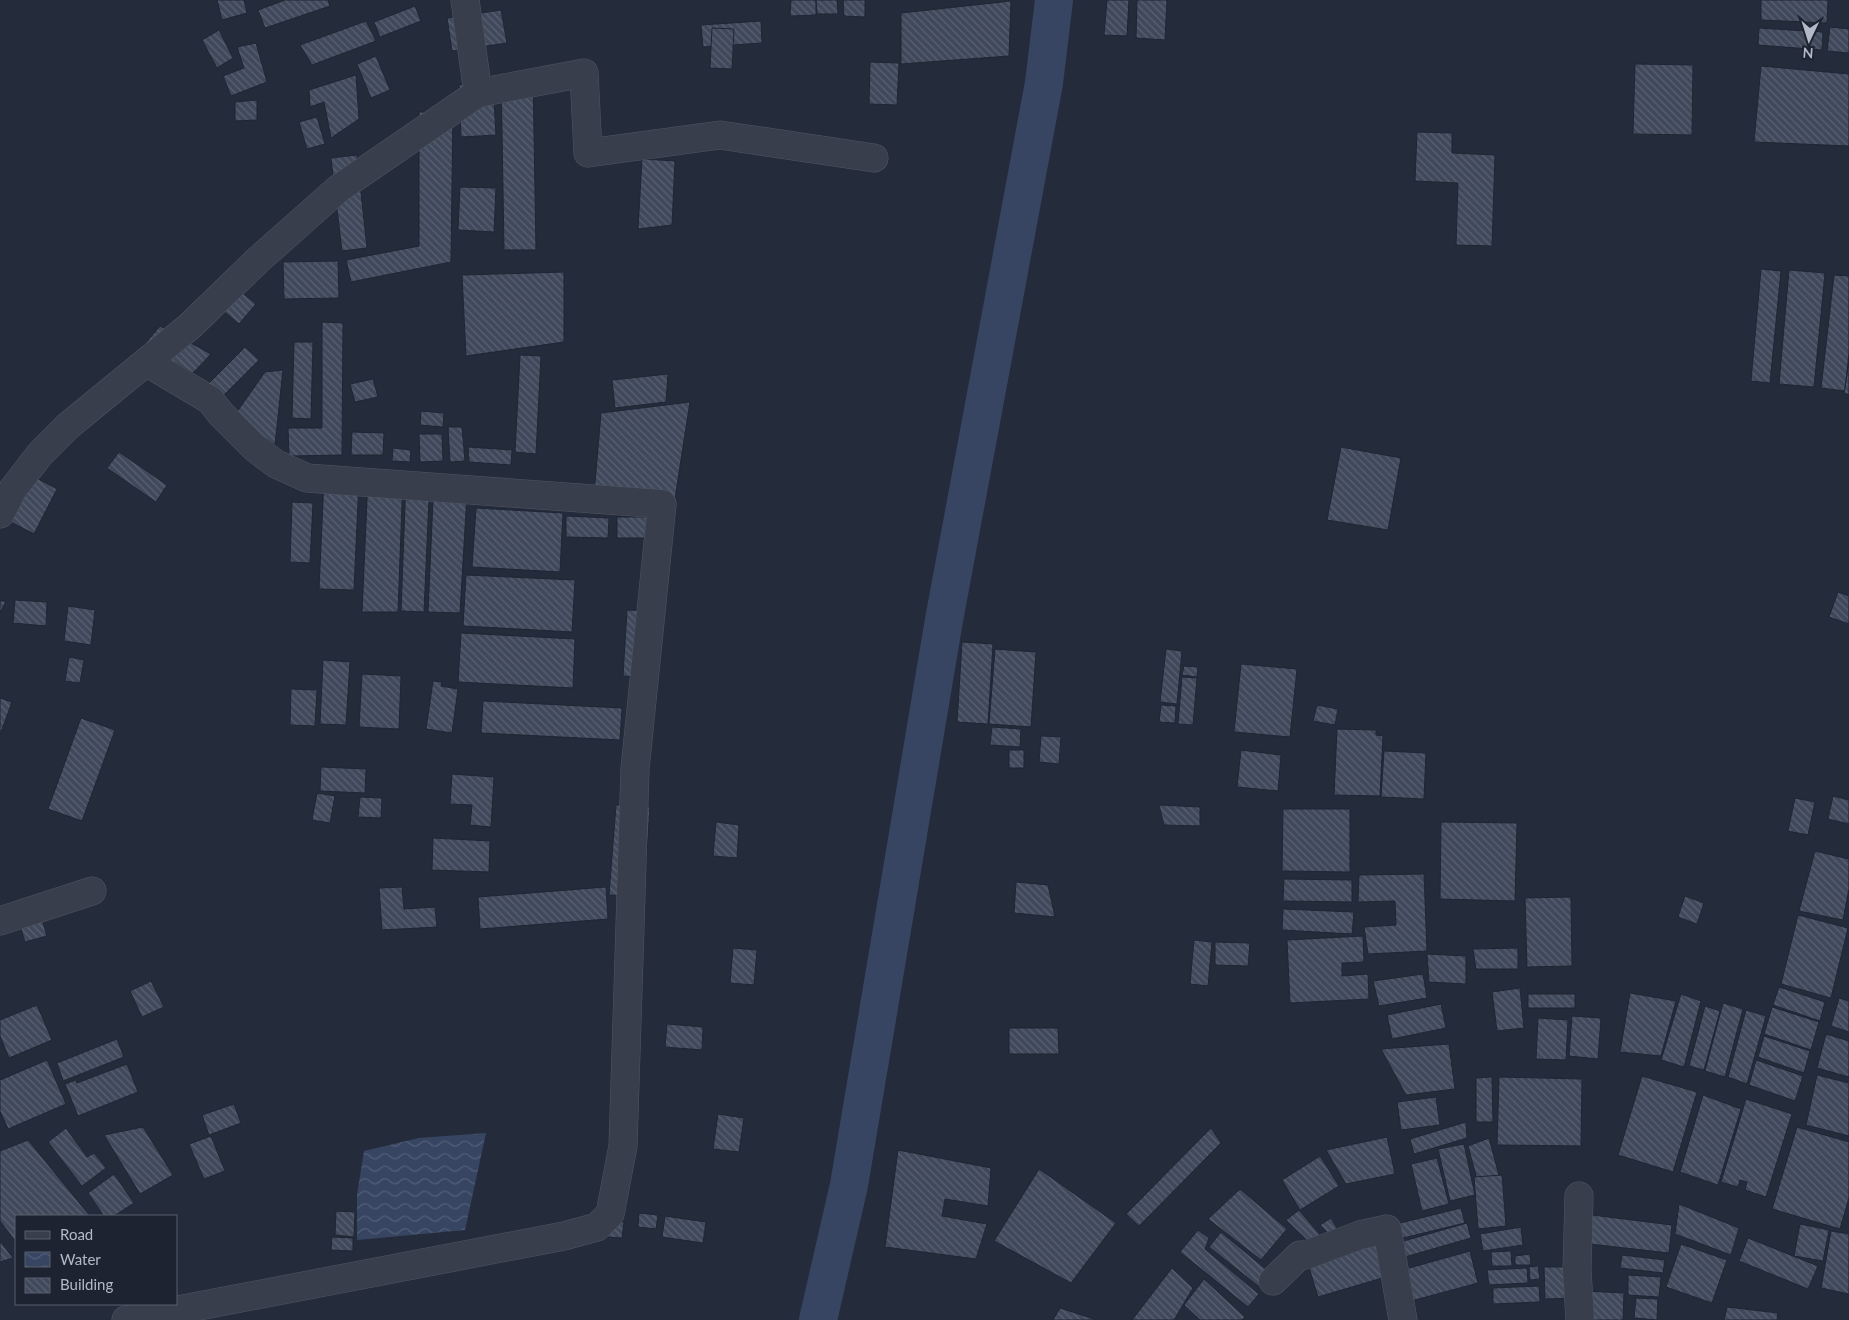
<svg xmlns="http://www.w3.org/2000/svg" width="1849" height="1320" font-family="Lato,sans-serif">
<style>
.water{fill:url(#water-waves)}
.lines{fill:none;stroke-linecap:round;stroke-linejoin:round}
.canal{stroke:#384562;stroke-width:38}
.building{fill:url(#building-back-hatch);stroke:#1f2533}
.minor-casing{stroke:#505664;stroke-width:29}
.minor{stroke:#383e4c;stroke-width:28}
</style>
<defs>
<pattern id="water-waves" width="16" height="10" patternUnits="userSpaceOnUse" patternTransform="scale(1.25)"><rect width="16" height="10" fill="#384562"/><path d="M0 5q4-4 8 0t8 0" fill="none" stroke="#525e77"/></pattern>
<pattern id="building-back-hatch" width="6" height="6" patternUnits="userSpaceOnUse" patternTransform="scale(1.25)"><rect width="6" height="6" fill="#40495b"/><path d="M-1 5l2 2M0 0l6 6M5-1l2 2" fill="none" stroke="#596171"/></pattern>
</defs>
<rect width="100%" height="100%" fill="#242b3b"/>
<path class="water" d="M486 1133 465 1230 357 1240V1195L364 1151 419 1138Z"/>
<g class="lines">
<path class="canal" d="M818 1320 849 1185 944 620 1044 83 1054 0"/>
</g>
<g class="building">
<path d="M217 0H244L247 13 222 20Z"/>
<path d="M285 0H328L330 6 265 28 258 10Z"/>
<path d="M791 0H816V15L790 16Z"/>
<path d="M816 0H837L838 14H817Z"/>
<path d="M843 0H865V17L844 16Z"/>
<path d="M1107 0H1129L1127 36 1104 35Z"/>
<path d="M1137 0H1167L1165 40 1136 38Z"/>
<path d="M1761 0H1828L1827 23 1761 20Z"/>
<path d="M1011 1 1009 56 901 64V13Z"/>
<path d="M415 6 421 21 380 37 374 22Z"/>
<path d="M501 10 507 43 452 51 447 18Z"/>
<path d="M366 21 376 41 312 65 300 45Z"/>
<path d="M761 21 762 43 703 47 701 25Z"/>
<path d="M1830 27 1849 29V53L1827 51Z"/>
<path d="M712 28 734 29 732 69 710 68Z"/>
<path d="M1759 28 1823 32 1822 50 1758 45Z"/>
<path d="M219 30 233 58 217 68 202 40Z"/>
<path d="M256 43 267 82 231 96 223 76 244 68 237 47Z"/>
<path d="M376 56 390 90 371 98 357 64Z"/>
<path d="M870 62 899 63 897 105 869 104Z"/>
<path d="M1635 64 1693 65 1692 135 1633 134Z"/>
<path d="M1761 66 1849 74V146L1754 142Z"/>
<path d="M501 73H533L536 250H504Z"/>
<path d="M356 75 359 119 331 138 324 102 310 107 309 90Z"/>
<path d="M493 83 496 135 461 137 459 85Z"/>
<path d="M257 100V120L235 121V102Z"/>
<path d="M419 112H453L451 262 351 282 346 260 419 246Z"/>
<path d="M317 117 325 144 307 149 299 122Z"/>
<path d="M1417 132 1452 133V153L1495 155 1492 246 1456 245 1458 183 1415 181Z"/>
<path d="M357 155 367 248 342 251 331 158Z"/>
<path d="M642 159 675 161 672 225 638 229Z"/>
<path d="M460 187 496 188 494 232 458 230Z"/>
<path d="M338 261 339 298 284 299 283 262Z"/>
<path d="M1761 269 1781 271 1770 383 1751 381Z"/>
<path d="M1789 270 1825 273 1814 387 1779 384Z"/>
<path d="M564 272V342L466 356 462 275Z"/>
<path d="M1834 275 1849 276V353L1845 391 1821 388Z"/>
<path d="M223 277 256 304 239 324 206 296Z"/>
<path d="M322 322 343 323 342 455 289 456 288 428H322Z"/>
<path d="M160 326 211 354 193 373 144 345Z"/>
<path d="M294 342H313L311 419 292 418Z"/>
<path d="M245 347 259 360 218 401 204 388Z"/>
<path d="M520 355 541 356 536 454 515 452Z"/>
<path d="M1849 362V394H1844Z"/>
<path d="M283 370 275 445 234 416 265 372Z"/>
<path d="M668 374 666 402 615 408 612 380Z"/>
<path d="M373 379 378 397 355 402 350 384Z"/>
<path d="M690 402 673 512 593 506 601 413Z"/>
<path d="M421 411 444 413 443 427 420 425Z"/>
<path d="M448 427H462L465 461 450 462Z"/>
<path d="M352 432 384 433 383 455H351Z"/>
<path d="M419 434H442L443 461 420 462Z"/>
<path d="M468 447 512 450 511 465 469 462Z"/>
<path d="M1341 447 1401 458 1388 530 1327 520Z"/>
<path d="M393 448 411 450 410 462 392 461Z"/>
<path d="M119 452 167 485 156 502 107 468Z"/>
<path d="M33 476 57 489 34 534 9 521Z"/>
<path d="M368 477 403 479 398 612H362Z"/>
<path d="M434 477 468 478 460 613 428 612Z"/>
<path d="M406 478H430L424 612 401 611Z"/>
<path d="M324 479 359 481 354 590 319 589Z"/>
<path d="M292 502 313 503 310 563 290 562Z"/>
<path d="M476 508 563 513 560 572 472 567Z"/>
<path d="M566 516 609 518 608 538 566 537Z"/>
<rect x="617" y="517" width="43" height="21"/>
<path d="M466 575 575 580 572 632 463 626Z"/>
<path d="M1838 592 1849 596V624L1829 617Z"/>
<path d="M15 600 47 602 46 626 13 623Z"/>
<path d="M0 601H6L0 613Z"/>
<path d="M68 606 95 610 91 645 64 641Z"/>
<path d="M627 610 652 611 648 678 623 676Z"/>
<path d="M461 633 575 639 573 688 458 682Z"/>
<path d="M962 642 993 644 988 724 957 722Z"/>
<path d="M995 649 1036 652 1031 727 989 724Z"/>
<path d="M1166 649 1182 651 1177 704 1160 702Z"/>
<path d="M69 657 84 660 80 683 65 681Z"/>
<path d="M323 660 350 662 346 725 320 724Z"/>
<path d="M1241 664 1297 669 1290 737 1234 732Z"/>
<path d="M1184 666 1198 667 1197 677 1182 675Z"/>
<path d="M362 674 401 676 399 729 359 727Z"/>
<path d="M1182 677 1197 678 1193 725 1178 724Z"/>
<path d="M433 681 442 682 441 686 458 689 452 733 426 729Z"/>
<path d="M291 689 317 690 315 726 290 725Z"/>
<path d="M0 698 12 702 0 735Z"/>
<path d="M483 701 622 708 620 740 481 733Z"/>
<path d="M1161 705 1176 706 1175 723 1159 722Z"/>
<path d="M1317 705 1338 709 1335 725 1313 721Z"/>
<path d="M81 718 115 730 82 821 48 809Z"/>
<path d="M992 727 1021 729 1020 747 990 745Z"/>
<path d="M1337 729 1376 730V735L1383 736 1380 796 1334 795Z"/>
<path d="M1041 736 1061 737 1059 764 1039 762Z"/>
<rect x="1009" y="750" width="15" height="18"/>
<path d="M1241 750 1281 755 1278 791 1237 787Z"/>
<path d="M1384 751 1426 753 1424 799 1381 797Z"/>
<path d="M321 767 366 769 365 793 320 791Z"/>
<path d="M452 774 494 777 491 827 470 825 472 805 450 804Z"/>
<path d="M317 793 335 796 330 823 312 820Z"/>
<path d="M1833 796 1849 800V824L1828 819Z"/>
<path d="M360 797 382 798 381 818 358 817Z"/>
<path d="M1795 798 1815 802 1808 835 1788 831Z"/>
<path d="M616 805 650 807 644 897 609 895Z"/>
<path d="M1159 805 1200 807V826L1164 825Z"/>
<path d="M1283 809H1350V872L1282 871Z"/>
<path d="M716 822 739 825 737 858 713 856Z"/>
<path d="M1441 822 1517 823 1515 901 1440 899Z"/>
<path d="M433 838 490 841 489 872 432 870Z"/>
<path d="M1815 851 1849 859V889L1843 920 1799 911Z"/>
<path d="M1424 874 1427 951 1368 954 1364 927 1396 925 1395 901 1358 902 1359 875Z"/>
<path d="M1284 879 1352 880V902L1283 901Z"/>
<path d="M1016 882 1048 885 1055 917 1014 913Z"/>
<path d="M402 887 404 909 435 907 437 927 382 930 379 888Z"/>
<path d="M606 887 608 919 480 929 478 897Z"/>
<path d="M1685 896 1704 903 1697 924 1678 917Z"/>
<path d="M1571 897 1572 966 1527 967 1525 898Z"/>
<path d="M37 902 47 936 25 942 15 908Z"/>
<path d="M1283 909 1354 912 1352 934 1282 930Z"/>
<path d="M1798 915 1848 928 1831 998 1781 984Z"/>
<path d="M1363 936 1364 962 1342 963V976L1368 974 1369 999 1290 1003 1287 940Z"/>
<path d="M1194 940 1212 942 1208 986 1190 984Z"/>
<path d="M1215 942 1250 943 1248 966 1215 965Z"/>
<path d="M733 948 757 950 754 985 730 983Z"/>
<path d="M1518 948V969H1476L1473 949Z"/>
<path d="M1427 954 1466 956V984L1429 982Z"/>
<path d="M1423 974 1427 998 1379 1006 1373 981Z"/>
<path d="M151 981 164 1007 142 1017 130 991Z"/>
<path d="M1779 987 1825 1002 1820 1021 1773 1005Z"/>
<path d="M1520 988 1524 1028 1497 1031 1492 992Z"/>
<path d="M1630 993 1676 1001 1661 1056 1620 1052Z"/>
<rect x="1528" y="994" width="47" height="14"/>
<path d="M1681 994 1701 1001 1684 1067 1661 1060Z"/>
<path d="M1839 998 1849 1001V1032L1831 1026Z"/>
<path d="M1723 1003 1743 1009 1725 1077 1705 1071Z"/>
<path d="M1441 1004 1446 1028 1392 1039 1387 1015Z"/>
<path d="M37 1005 52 1040 9 1058 0 1036V1020Z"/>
<path d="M1705 1006 1720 1011 1704 1070 1689 1066Z"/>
<path d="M1772 1007 1819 1022 1811 1050 1764 1034Z"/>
<path d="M1746 1010 1766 1016 1747 1084 1728 1077Z"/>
<path d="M1572 1016 1601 1018 1598 1059 1569 1056Z"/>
<path d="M1538 1018 1568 1020 1566 1060 1536 1059Z"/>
<path d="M667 1024 703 1027 702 1050 665 1047Z"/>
<path d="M1009 1028H1058L1059 1054H1009Z"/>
<path d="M1826 1034 1849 1041V1077L1817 1068Z"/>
<path d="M1764 1036 1810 1051 1804 1073 1758 1057Z"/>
<path d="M117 1039 124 1057 63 1081 57 1063Z"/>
<path d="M1449 1044 1455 1089 1406 1095 1381 1049Z"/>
<path d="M47 1060 66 1104 8 1129 0 1111V1080Z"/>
<path d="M1756 1060 1803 1076 1795 1101 1749 1085Z"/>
<path d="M127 1064 138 1092 78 1116 65 1084 76 1080 77 1083Z"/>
<path d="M1817 1075 1849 1083V1136L1806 1125Z"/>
<path d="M1642 1076 1697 1092 1673 1172 1618 1155Z"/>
<path d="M1492 1077 1493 1122H1476V1078Z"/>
<path d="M1499 1077 1582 1079 1581 1146 1497 1145Z"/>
<path d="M1703 1095 1741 1109 1718 1185 1680 1172Z"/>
<path d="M1436 1097 1440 1125 1401 1130 1397 1102Z"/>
<path d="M1746 1099 1792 1114 1766 1197 1745 1190 1747 1182 1740 1180 1738 1187 1721 1182Z"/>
<path d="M234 1104 241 1123 209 1135 202 1115Z"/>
<path d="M718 1114 744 1118 739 1152 713 1149Z"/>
<path d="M1466 1122 1467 1138 1414 1154 1410 1139Z"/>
<path d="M143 1127 173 1175 140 1194 104 1135Z"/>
<path d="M1797 1127 1849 1142V1198L1840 1229 1772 1209Z"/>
<path d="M66 1128 87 1157 94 1153 106 1168 82 1186 48 1142Z"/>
<path d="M1211 1128 1221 1143 1139 1226 1126 1214Z"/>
<path d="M211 1136 225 1171 204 1179 189 1144Z"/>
<path d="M1387 1137 1395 1174 1346 1184 1326 1150Z"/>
<path d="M1489 1138 1500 1179 1478 1183 1468 1146Z"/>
<path d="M28 1140 90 1216H16V1242L0 1221V1151Z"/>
<path d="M1464 1144 1475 1195 1450 1201 1438 1149Z"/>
<path d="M898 1150 991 1168 988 1206 945 1199 942 1216 987 1224 976 1259 885 1247Z"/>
<path d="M1320 1156 1339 1186 1300 1210 1282 1180Z"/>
<path d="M1437 1158 1449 1204 1422 1211 1411 1164Z"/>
<path d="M1039 1169 1116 1223 1071 1283 994 1241Z"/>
<path d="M114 1174 134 1203 114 1216H104L88 1193Z"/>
<path d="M1502 1175 1506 1226 1478 1229 1474 1177Z"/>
<path d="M1240 1189 1287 1229 1261 1260 1208 1219Z"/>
<path d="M1679 1204 1739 1228 1731 1255 1675 1234Z"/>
<path d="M1461 1208 1465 1223 1395 1240 1392 1225Z"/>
<path d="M1299 1210 1326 1242 1313 1246 1286 1220Z"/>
<path d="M336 1211 355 1212 354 1237 335 1235Z"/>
<path d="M639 1213 658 1215 656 1229 638 1227Z"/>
<path d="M1584 1214 1672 1225 1669 1253 1581 1243Z"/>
<path d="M665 1216 706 1222 703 1243 662 1237Z"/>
<path d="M1331 1218 1341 1235 1334 1239 1320 1225Z"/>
<path d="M608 1221 624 1222 622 1238 607 1237Z"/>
<path d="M1467 1223 1471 1238 1398 1259 1393 1244Z"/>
<path d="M1800 1224 1829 1230 1823 1261 1794 1256Z"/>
<path d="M1521 1227 1523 1245 1483 1251 1480 1234Z"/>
<path d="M1198 1230 1209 1238 1205 1249 1259 1294 1248 1307 1180 1252Z"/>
<path d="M1831 1231 1849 1234V1294L1821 1288Z"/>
<path d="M1221 1232 1273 1275 1262 1289 1209 1247Z"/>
<path d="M332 1237 353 1238V1251L331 1250Z"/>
<path d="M1748 1238 1818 1266 1808 1289 1739 1261Z"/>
<path d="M1379 1240 1389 1276 1318 1297 1307 1261Z"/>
<path d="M0 1241 13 1258 0 1262Z"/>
<path d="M1681 1244 1727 1260 1712 1303 1666 1287Z"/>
<path d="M1470 1251 1478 1283 1404 1303 1395 1272Z"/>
<path d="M1511 1251 1512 1266H1492L1491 1252Z"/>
<path d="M1530 1254 1531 1265H1515V1256Z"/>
<path d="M1622 1255 1665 1260 1663 1273 1620 1268Z"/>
<path d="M1538 1266 1540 1279 1530 1280 1529 1267Z"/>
<path d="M1544 1267H1573L1574 1298 1545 1299Z"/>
<path d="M1172 1268 1193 1288 1174 1320H1132Z"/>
<path d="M1527 1268 1528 1283 1489 1285 1487 1270Z"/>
<path d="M1628 1275 1661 1277 1659 1297 1628 1295Z"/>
<path d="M1204 1279 1245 1317 1242 1320H1200L1184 1305Z"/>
<path d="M1539 1286 1540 1302 1493 1304V1288Z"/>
<path d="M1586 1291 1624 1293 1623 1320H1585Z"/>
<path d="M1636 1298 1658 1299 1657 1320 1634 1318Z"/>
<path d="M1727 1307 1778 1313 1777 1320H1724Z"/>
<path d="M1060 1308 1097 1320H1053Z"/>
</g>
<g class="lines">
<g class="minor-casing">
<g id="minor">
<path d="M478 93 584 73 588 153 720 135 874 158"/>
<path d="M0 514 13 489 40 454 68 426 190 326 257 261 338 189 478 93 465 0"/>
<path d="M0 921 92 891"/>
<path d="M1579 1196 1577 1270 1580 1320"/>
<path d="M1273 1281 1300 1255H1306L1360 1235 1387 1229 1403 1320"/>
<path d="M126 1320 564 1236 597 1227 610 1214 623 1146 635 769 662 504 307 478 276 464 255 448 221 414 210 400 146 362"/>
</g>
</g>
<use href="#minor" class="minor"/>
</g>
<rect x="15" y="1215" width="162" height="90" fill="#1d2331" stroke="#595f6d"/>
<rect x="25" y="1231" width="25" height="8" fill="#383e4c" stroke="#595f6d"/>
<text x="60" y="1240" font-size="15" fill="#b3b9c7">Road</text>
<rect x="25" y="1252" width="25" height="15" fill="url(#water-waves)" stroke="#595f6d"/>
<text x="60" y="1265" font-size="15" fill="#b3b9c7">Water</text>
<rect x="25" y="1278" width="25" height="15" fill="url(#building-back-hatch)" stroke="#595f6d"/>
<text x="60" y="1290" font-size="15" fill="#b3b9c7">Building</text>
<g transform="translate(1809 40) rotate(184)" stroke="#1d2331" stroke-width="4" paint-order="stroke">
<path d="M0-4L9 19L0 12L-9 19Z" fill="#b3b9c7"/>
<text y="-8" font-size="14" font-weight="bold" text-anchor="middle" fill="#b3b9c7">N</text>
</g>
</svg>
